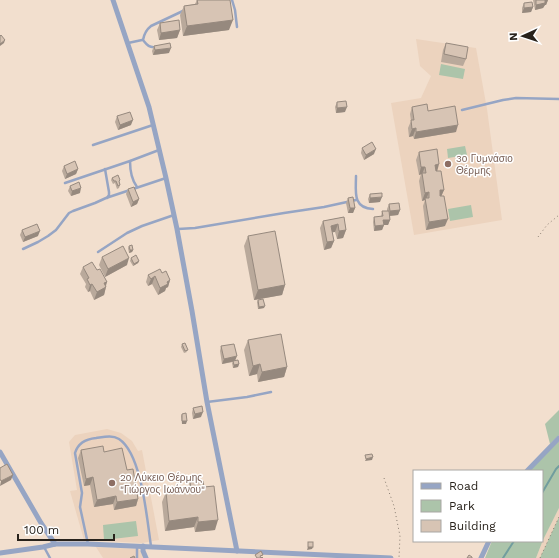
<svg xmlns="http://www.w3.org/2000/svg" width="559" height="558" font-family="'Work Sans',sans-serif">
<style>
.built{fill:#ecd3be}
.green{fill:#acc4aa}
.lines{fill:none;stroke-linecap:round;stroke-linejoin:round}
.stream{stroke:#719d9e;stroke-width:2}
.path{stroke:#887c70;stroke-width:1;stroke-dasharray:1 3;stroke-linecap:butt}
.lane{stroke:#96a5c4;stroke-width:2.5}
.street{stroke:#96a5c4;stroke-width:5}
.wall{fill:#b9a99b}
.shaded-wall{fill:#96897e}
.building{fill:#d7c4b4;stroke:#96897e}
.education-dot{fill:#8d6e63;stroke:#fff;stroke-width:1.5}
.labels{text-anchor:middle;stroke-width:3;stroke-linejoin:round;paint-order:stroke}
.education-label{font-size:10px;fill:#785e54;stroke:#fff;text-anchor:start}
</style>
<rect width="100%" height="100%" fill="#f2dfce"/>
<g class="built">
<path d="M416 39 476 48 487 109 502 220 414 235 391 103 421 98 431 76 420 66Z"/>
<path d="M107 429 121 433 132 441 138 451 142 450 159 540 142 543 84 540 70 491 77 490 69 442 75 435Z"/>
<path d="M559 508V558H536L543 540Z"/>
<path d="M96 547 139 549 145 558H103Z"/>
</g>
<g class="green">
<path d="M441 64 465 69 463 79 439 75Z"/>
<path d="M465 146 467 155 448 158 447 149Z"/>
<path d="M471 205 473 217 450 221 448 209Z"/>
<path d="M559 410V435L550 444 545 424Z"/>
<path d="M559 441V508L543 540 536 558H485L492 541H542V471H528Z"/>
<path d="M559 517V558H540Z"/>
<path d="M136 521 138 536 104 540 103 525Z"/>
</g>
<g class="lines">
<g class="stream">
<path d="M542 493 556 469 559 466"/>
<path d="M503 558 514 541"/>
</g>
<g class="path">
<path d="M538 237 547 225 559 215"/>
<path d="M384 478 394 506 400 536 399 558"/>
<path d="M540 558 559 517"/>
</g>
<g class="lane">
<path d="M232 0 235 10 237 27"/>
<path d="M128 43 142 40"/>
<path d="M156 47C149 48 147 45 143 40 144 34 146 30 151 26L185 10"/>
<path d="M462 110 503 100 516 98 559 99"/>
<path d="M93 145 153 125"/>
<path d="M130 161C130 171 131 179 137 187"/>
<path d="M105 169 109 192V195L107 198"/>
<path d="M356 176C356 191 352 208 373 209"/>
<path d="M65 183 130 161 159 150"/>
<path d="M178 229 195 228 284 213 324 207 356 200"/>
<path d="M23 249 38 242 48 236 56 230 69 213 73 211 95 203 106 198 166 178"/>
<path d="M98 252 127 233 142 226 174 215"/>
<path d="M207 402 247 397 271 392"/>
<path d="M88 544 80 507 82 493 75 453C78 443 86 439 96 438 104 437 112 435 119 439 142 454 147 520 151 546"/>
<path d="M44 547 50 558"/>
<path d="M137 558V547"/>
</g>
<g class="street">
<path d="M113 0 149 107 166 178 177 229 192 311 207 402 237 551"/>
<path d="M0 452 41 523 55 544"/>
<path d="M527 471 559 438"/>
<path d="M143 546V551L146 558"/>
<path d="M0 553 43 547 55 544H88L391 558"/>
<path d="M481 558 489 541"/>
</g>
</g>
<g class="wall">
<path d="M197 0H230L229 30 183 36 180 15 184 6 195 4Z"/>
<path d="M533 0H548L546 5H545L543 8 535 10Z"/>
<path d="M524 3 533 7 531 12 522 13V8Z"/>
<path d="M160 23 180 30 177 38 159 40 157 30Z"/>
<path d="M446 43 466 59 463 66 441 62 443 50Z"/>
<path d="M154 46 169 53 153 55 152 51Z"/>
<path d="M337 102 345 112 336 113 335 107Z"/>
<path d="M412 107 428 111 456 132 414 139 413 136 409 137 408 128 411 121 410 114Z"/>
<path d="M117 116 131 125 118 130 115 122Z"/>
<path d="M362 148 374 154 364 160 361 153Z"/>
<path d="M419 152 437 171 444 190 441 196 445 226 426 230 423 206 425 200 422 201 419 181 421 174 419 175 416 160Z"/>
<path d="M64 166 78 169 76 174 65 179 62 171Z"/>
<path d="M112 178 119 183 120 185 119 188 117 189 115 183 113 184 111 180Z"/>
<path d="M70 186 80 193 71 196 68 191Z"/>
<path d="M128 189 139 199 137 204 131 207 126 194Z"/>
<path d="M370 194 380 202 369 203 368 199Z"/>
<path d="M348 198 355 208 353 213H348L346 203Z"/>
<path d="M389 204 400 210 398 215 390 216V220L388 225H384L382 230 374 231 373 222 374 217H381L382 211H387V209Z"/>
<path d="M344 217 346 230 343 238 337 239 335 232H332L334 241 331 248 324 250 320 228 323 221Z"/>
<path d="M22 230 38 236 23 242 20 235Z"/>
<path d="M248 236 285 285 282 295 254 300 244 246Z"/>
<path d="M129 246 133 250 132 252 129 253 128 248Z"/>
<path d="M102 257 127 265 105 277 99 265Z"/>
<path d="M131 258 139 261 138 263 133 266 130 261Z"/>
<path d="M83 267 97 270 107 282 104 295 94 300 90 291 88 292 85 287 86 284 80 274Z"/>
<path d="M162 273 170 280 168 287 166 288 165 291 158 295 152 284 148 286 146 282 148 275Z"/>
<path d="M258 300 264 308 258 309 257 302Z"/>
<path d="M248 340 287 367 284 377 258 382 257 374 249 376 244 350Z"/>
<path d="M182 344 187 352 184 353 181 347Z"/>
<path d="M221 346 239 364 238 367 233 368 232 363 233 362 222 364 220 351Z"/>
<path d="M193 408 201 417 193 419 192 413Z"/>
<path d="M182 414 186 424H182L181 416Z"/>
<path d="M81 450 104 452 127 470 138 499 136 506 114 510 113 504 94 507 90 485 84 486 78 458Z"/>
<path d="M190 482 204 487 215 530 195 532 194 527 165 531 162 502 166 492 188 489Z"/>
</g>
<g class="shaded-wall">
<path d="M545 0H548L546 5H545L543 8 535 10 536 5Z"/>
<path d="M533 7 531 12 522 13 524 8Z"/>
<path d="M233 20 229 30 183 36 187 26Z"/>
<path d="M180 30 177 38 159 40 161 33Z"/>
<path d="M5 40 4 43 0 46V44Z"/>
<path d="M171 48 169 53 153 55 155 50Z"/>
<path d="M347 107 345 112 336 113 337 108Z"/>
<path d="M133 120 131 125 118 130 120 125Z"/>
<path d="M458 125 456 132 414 139 416 132Z"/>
<path d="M416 128 413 136 409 137 412 129Z"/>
<path d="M376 149 374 154 364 160 366 155Z"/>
<path d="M439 164 437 172H432L435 165Z"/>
<path d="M421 167H425L422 174 419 175Z"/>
<path d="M78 169 76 174 65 179 67 174Z"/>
<path d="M81 188 80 193 71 196 72 191Z"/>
<path d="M440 190H444L441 197 437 198Z"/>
<path d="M429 192 426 200 425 198V200L422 201 425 193Z"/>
<path d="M382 197 380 202 369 203 370 198Z"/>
<path d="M139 199 137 204 131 207 133 202Z"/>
<path d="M350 208H355L353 213H348Z"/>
<path d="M400 210 398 215 388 216 390 211Z"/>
<path d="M448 219 445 226 426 230 429 222Z"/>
<path d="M383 220H390L388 225H381Z"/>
<path d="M338 224 335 232 328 233 331 226Z"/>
<path d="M384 225 382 230 374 231 375 226Z"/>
<path d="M346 230 343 238 337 239 339 231Z"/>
<path d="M40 231 38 236 23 242 25 237Z"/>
<path d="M334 241 331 248 324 250 327 242Z"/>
<path d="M130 250H133L132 252 129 253Z"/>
<path d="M129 258 127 265 105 277 108 269Z"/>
<path d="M139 261 138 263 133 266 134 264Z"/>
<path d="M155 276 152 284 148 286 151 279Z"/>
<path d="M170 280 168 287 166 288 165 291 158 295 160 288 167 282Z"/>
<path d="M107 282 104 289 106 287 104 295 94 300 97 292 104 283Z"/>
<path d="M92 284 90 291 88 292 90 285Z"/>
<path d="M285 285 282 295 254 300 258 290Z"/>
<path d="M265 306 264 308 258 309 259 307Z"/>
<path d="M237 356 235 361 222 364 224 359Z"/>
<path d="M239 364 238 367 233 368 234 365Z"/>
<path d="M260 364 257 374 249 376 253 366Z"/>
<path d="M287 367 284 377 258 382 262 372Z"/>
<path d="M203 412 201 417 193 419 195 414Z"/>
<path d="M182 421H187L186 424H182Z"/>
<path d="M373 457 372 460 365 461 366 459Z"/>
<path d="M13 475 11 480 0 486 1 481Z"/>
<path d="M93 477 90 485 84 486 86 479Z"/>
<path d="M116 496 113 504 94 507 97 500Z"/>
<path d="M138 499 136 506 114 510 117 502Z"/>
<path d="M198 517 194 527 165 531 169 521Z"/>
<path d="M218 520 215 530 195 532 198 522Z"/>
<path d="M308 547H313L312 549 307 550Z"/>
</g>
<g class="building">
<path d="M197 0H230L233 20 187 26 184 6 198 4Z"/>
<path d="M536 0H545V3L536 5Z"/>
<path d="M532 2 533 7 524 8V3Z"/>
<path d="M179 20 180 30 161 33 160 23Z"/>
<path d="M1 35 5 40 0 44V36Z"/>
<path d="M170 43 171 48 155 50 154 46Z"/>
<path d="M446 43 468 47 466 59 444 54Z"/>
<path d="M346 101 347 107 337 108V102Z"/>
<path d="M427 104 428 111 455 106 458 125 416 132V128L412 129 411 120H414L412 107Z"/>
<path d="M130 112 133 120 120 125 117 116Z"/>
<path d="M372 142 376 149 366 155 362 148Z"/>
<path d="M437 149 439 164 435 165 436 171H441L444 190H440V196H444L448 219 429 222 425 198H429V192L425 193 422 173H426L425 167H421L419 152Z"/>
<path d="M75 161 78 169 67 174 64 166Z"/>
<path d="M118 175 120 180 119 181 120 185 118 186 116 181H114L112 178Z"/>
<path d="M79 182 81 188 72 191 70 186Z"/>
<path d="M134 187 139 199 133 202 128 189Z"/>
<path d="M382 193V197L370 198V194Z"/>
<path d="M353 197 355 208H350L348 198Z"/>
<path d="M399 203 400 210 390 211 389 204Z"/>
<path d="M382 211H389L390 220H383L384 225 375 226 374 217 383 216Z"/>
<path d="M344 217 346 230 339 231 338 224 331 226 334 241 327 242 323 221Z"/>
<path d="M37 224 40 231 25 237 22 230Z"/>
<path d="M275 231 285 285 258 290 248 236Z"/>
<path d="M132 245 133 250H130L129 246Z"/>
<path d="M123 246 129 258 108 269 102 257Z"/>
<path d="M136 255 139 261 134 264 131 258Z"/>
<path d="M92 262 97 270 100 269 107 282 104 283 106 287 97 292 92 284 90 285 87 279 89 278 83 267Z"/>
<path d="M160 269 162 273 166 271 170 280 167 282 168 284 160 288 155 276 151 279 148 275Z"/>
<path d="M263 299 265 306 259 307 258 300Z"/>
<path d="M281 334 287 367 262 372 260 364 253 366 248 340Z"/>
<path d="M185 343 188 350 185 351 182 344Z"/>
<path d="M234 344 237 356 224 359 221 346Z"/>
<path d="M238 360 239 364 234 365 233 361Z"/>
<path d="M202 406 203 412 195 414 193 408Z"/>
<path d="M186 413 187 421H182V414Z"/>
<path d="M103 446 104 452 122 448 127 470 133 469 138 499 117 502 116 496 97 500 93 477 86 479 81 450Z"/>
<path d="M372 454 373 457 366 459 365 455Z"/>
<path d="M7 464 13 475 1 481 0 479V468Z"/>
<path d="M203 481 204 487 214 486 218 520 198 522V517L169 521 166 492 191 489 190 482Z"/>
<rect x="308" y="542" width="5" height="5"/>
<path d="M261 551 263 555 260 556 261 558 262 557 263 558H257L255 555Z"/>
<path d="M469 555 472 557V558H467Z"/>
<path d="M134 556 135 558H130Z"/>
</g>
<g class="education-dot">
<circle cx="448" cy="164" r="4"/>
<circle cx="112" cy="483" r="4"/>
</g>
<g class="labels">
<g class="education-label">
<text x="456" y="162">3ο Γυμνάσιο<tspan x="456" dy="12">Θέρμης</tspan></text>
<text x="120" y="481">2ο Λύκειο Θέρμης<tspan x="120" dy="12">"Γιώργος Ιωάννου"</tspan></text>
</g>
</g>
<rect x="413" y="470" width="130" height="72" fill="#ffffff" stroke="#a9a7a4"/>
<rect x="421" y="483" width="20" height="6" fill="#96a5c4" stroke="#a9a7a4"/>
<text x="449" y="490" font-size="12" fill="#28221b">Road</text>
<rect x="421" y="500" width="20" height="12" fill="#acc4aa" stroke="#a9a7a4"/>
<text x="449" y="510" font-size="12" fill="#28221b">Park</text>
<rect x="421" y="520" width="20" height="12" fill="#d7c4b4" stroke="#a9a7a4"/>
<text x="449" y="530" font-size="12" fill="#28221b">Building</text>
<g transform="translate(523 36) rotate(267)" stroke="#ffffff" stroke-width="3" paint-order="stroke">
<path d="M0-3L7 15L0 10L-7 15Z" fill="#28221b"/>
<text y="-6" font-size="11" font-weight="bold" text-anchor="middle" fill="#28221b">N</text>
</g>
<path d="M18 534v6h96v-6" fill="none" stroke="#28221b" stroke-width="2"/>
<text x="24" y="534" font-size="12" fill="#28221b" stroke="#ffffff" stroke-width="3" paint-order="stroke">100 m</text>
</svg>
